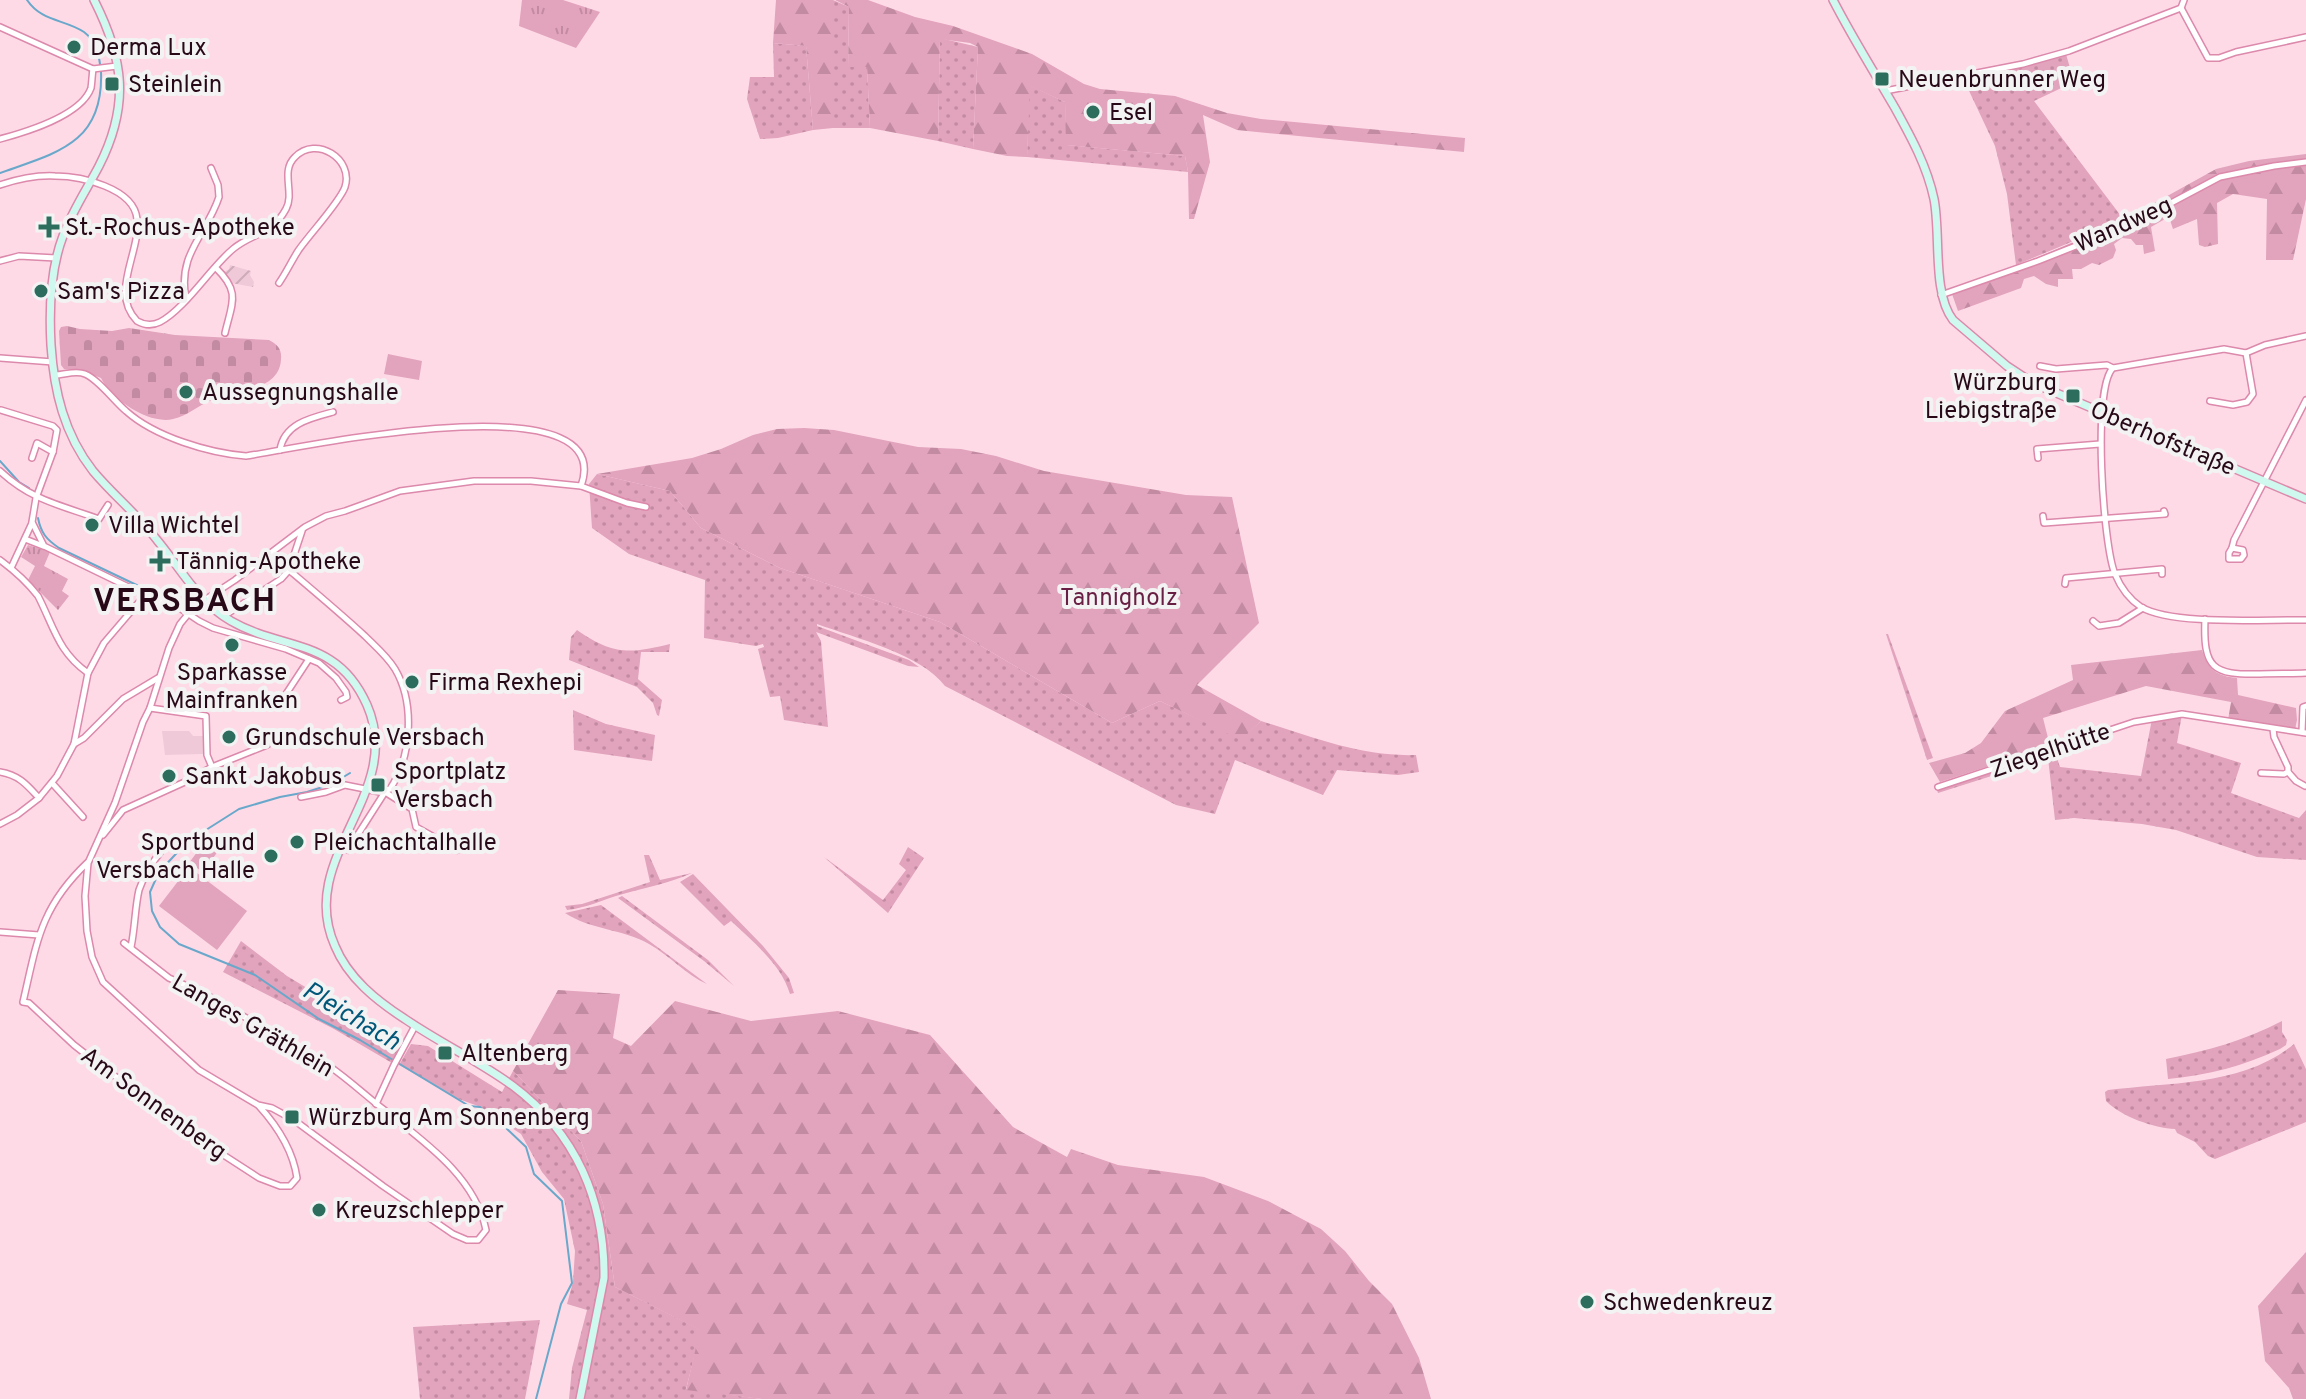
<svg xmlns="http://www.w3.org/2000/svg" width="2306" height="1399" font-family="Overpass,sans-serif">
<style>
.built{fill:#f0c9d8}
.industrial{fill:url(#industrial-furrows)}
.grass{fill:url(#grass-dots)}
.forest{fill:url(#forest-firs)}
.cemetery{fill:url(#cemetery-stones)}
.park{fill:url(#park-tufts)}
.pitch{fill:#e2a3bc}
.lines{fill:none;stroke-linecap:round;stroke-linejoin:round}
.stream{stroke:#69a8ca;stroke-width:2}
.street-casing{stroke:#dc89ab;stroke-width:8}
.secondary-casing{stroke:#dc89ab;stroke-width:10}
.street{stroke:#fff;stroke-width:5}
.secondary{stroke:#cff8ee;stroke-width:7}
.poi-dot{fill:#2c6d5d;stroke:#f3f3f3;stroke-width:3}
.labels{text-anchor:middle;stroke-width:8;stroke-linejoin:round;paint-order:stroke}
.poi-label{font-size:24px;fill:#280917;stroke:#f3f3f3;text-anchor:start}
.street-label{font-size:24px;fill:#280917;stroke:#f3f3f3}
.park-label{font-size:24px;fill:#691f43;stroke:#f3f3f3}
.water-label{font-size:26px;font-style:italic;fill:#005779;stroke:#f3f3f3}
.district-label{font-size:32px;font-weight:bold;letter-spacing:2px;fill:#280917;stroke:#f3f3f3}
</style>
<defs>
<pattern id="industrial-furrows" width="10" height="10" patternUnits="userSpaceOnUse" patternTransform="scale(2)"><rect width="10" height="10" fill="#f0c9d8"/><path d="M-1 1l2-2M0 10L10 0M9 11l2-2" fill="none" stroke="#ceabb9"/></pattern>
<pattern id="grass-dots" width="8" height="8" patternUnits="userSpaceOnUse" patternTransform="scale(2)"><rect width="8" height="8" fill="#e2a3bc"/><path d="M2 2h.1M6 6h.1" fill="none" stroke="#c28ba1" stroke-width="1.8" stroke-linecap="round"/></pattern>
<pattern id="forest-firs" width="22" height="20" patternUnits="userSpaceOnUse" patternTransform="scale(2)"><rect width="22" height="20" fill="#e2a3bc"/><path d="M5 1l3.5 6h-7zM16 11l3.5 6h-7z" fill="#c28ba1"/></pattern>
<pattern id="cemetery-stones" width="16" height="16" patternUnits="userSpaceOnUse" patternTransform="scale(2)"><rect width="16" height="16" fill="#e2a3bc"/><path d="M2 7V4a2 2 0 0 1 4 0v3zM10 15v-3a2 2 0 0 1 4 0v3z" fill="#c28ba1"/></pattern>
<pattern id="park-tufts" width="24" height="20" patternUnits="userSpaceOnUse" patternTransform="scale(2)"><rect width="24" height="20" fill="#e2a3bc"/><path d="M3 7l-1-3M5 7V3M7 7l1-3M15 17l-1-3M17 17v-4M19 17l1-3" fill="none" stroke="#c28ba1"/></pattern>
</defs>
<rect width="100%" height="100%" fill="#fedae7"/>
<path class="built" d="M162 731H189L193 736H204L203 754 165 755Z"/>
<path class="industrial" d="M230 265 251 271 250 275 254 282 253 287 231 283 224 272 229 269Z"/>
<g class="grass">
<path d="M833 0 849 7 848 66 867 67 870 128H833Z"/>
<path d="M940 38 978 47 973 149 938 141Z"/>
<path d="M773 43 806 46 813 130 778 138 760 139 747 99 750 77H774Z"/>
<path d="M2066 54 2074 82 2034 101 2124 220 2016 265 2007 194 1995 146 1963 78Z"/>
<path d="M1029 85 1065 102 1067 145 1185 156 1188 172 1027 157Z"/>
<path d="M597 474 670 491 701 528 780 568 940 622 1112 723 1160 701 1241 739 1261 721C1312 737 1362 757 1416 755L1419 772 1398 775 1337 770 1323 795 1235 760 1215 814 1176 805 945 686C921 654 855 638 817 624V626L909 660 919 667 908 666 816 632 821 641 828 727 784 720 780 696 770 697 758 649 764 647 763 644 756 646 704 638 705 580 629 554 592 528 589 484Z"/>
<path d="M577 630C613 655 629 654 670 644L669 652H641L638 679 662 700 659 716 657 715 653 703 637 687 569 660 571 637Z"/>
<path d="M1886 634H1888L1933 758 1927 760Z"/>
<path d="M573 710 606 724 655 735 652 761 574 750Z"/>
<path d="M2182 714 2177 743 2241 763 2231 793 2299 818 2306 810V860L2257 857 2176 830 2142 824 2074 818 2055 820 2048 758 1938 793 1937 790 2054 749 2060 767 2141 776 2152 719Z"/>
<path d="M908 847 924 858 888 913 824 857 883 900 906 870 899 864Z"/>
<path d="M644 855H649L660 880 692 873C670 883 647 887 623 894 604 899 587 908 567 910L565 906 582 904 650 882Z"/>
<path d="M693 874 763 946 789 978 794 993 790 994C781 964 753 942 731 921L724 926 680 882Z"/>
<path d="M622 896 708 960 734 986 704 961 618 898Z"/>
<path d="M601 905 707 984C686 975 669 955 649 944 623 929 591 930 565 913Z"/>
<path d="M241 941 287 976 400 1044 392 1063 334 1029 223 972Z"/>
<path d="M2282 1021V1032L2287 1040 2286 1045 2280 1049C2243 1066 2209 1075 2168 1079L2166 1059C2207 1051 2246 1040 2282 1021Z"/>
<path d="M411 1044 428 1046 502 1092 513 1071 581 1141 603 1204 615 1287 701 1330 686 1389 762 1399H569L572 1368 587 1310 567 1304 573 1282 575 1251 564 1199 542 1172 521 1134 478 1106 456 1098 399 1065Z"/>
<path d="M2294 1044 2306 1069V1122L2215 1159 2208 1156 2195 1142 2177 1133 2175 1129C2154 1128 2122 1117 2106 1101L2105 1092 2108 1090C2170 1082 2243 1086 2294 1044Z"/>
<path d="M540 1320 525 1399H420L413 1327Z"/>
</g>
<g class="forest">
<path d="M776 0H833V128L813 130 806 46 773 43Z"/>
<path d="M835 0H868L915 17 953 26 1032 54 1084 84 1100 89 1175 96 1227 113 1261 119 1465 138 1464 152 1237 130 1203 115 1210 162 1194 219H1189L1188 172 1185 156 1066 145 1065 102 1030 86 1027 157 1007 156 973 149 978 47 970 43 940 39 938 141 870 128 867 67H848L849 7Z"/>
<path d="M2306 154V199L2293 260H2266L2267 199 2233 194 2217 203 2218 244 2205 247 2199 245 2197 219 2173 229 2170 220 2165 219 2151 227 2155 251 2144 254 2143 245H2136L2131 239 2122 238 2114 244 2116 250 2113 258 2099 265 2092 263 2081 269H2072L2073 279H2058V287L2046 284 2034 276 2024 279 2021 288 1958 311 1952 294 2040 262 2041 256 2124 220 2216 169 2249 161Z"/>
<path d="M804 428 834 430 918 447 961 449 996 456 1044 471 1186 495 1232 497 1259 623 1197 685 1261 721 1241 740 1160 701 1112 723 940 622 780 568 701 528 670 491 597 474 692 458 721 449 753 435 777 429Z"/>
<path d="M2202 650C2208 670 2217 676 2237 678L2238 695 2296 708 2297 720 2295 729 2228 720 2231 702 2146 686 2043 718 2050 746 1940 782 1929 763 1965 753 1981 743 2005 711 2073 680 2071 665Z"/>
<path d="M558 990 620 994 613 1038 631 1046 675 1001 751 1021 838 1011 930 1035 1013 1127 1067 1157 1071 1149 1118 1165 1204 1177 1268 1201 1321 1229 1345 1251 1369 1281 1392 1304 1419 1358 1431 1399H762L686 1390 700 1330 615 1287 603 1204 581 1141 513 1071Z"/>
<path d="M2306 1252V1399H2293L2289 1388 2265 1361 2258 1306Z"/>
</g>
<path class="cemetery" d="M67 326 80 329 112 331 129 328 175 335 269 340C277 344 282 349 281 359 280 391 235 391 212 400 198 405 188 416 173 419 149 425 111 399 101 378L82 371 64 369 61 365 59 331 61 327Z"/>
<g class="park">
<path d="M522 0H563L600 12 576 48 519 26Z"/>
<path d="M28 545 50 552 44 566 68 579 62 591 69 596 58 610 28 580 35 566 21 557Z"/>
</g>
<g class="pitch">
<path d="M388 354 422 361 419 380 384 374Z"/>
<path d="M203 844 212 850 217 844 221 847 203 872 189 863Z"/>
<path d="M189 867 247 911 217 950 159 906Z"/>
</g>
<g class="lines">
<g class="stream">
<path d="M0 173C56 153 104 144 101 71 100 58 95 40 84 32 64 19 42 22 27 0"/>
<path d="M0 461 19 482 29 488"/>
<path d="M38 518C41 533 46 539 59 548L145 589"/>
<path d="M350 773 332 784 307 792 280 797 239 809 187 842 159 872 150 892 152 911 160 927 179 944 255 975 319 1019 360 1040 393 1060"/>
<path d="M398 1063 469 1106 480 1107 496 1122 505 1127 526 1147 534 1174 562 1201 572 1283 561 1304 536 1399"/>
</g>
<g class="street-casing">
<g id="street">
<path d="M2181 8 2208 58H2219L2236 52 2306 37"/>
<path d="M0 27 93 69 117 66"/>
<path d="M1885 91 2023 64 2069 51 2181 8 2184 0"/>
<path d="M0 139C26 132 81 116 91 88 92 82 92 75 93 69"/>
<path d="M0 185C18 179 36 175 55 176 81 176 134 188 137 219 141 253 109 292 137 321 144 325 152 326 160 322 185 309 211 267 233 249 252 233 272 235 286 209 295 193 280 171 295 157 316 135 354 159 345 187 340 202 308 236 298 251 291 262 286 273 279 283"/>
<path d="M0 261 19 256 56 258"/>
<path d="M216 268C241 292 232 303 225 333"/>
<path d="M1941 295 2038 261 2101 236 2156 211 2220 177 2274 166 2306 162"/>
<path d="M186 298C177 254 207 234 219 197L218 185 211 168"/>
<path d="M2306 336 2265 345 2246 353 2224 349 2113 368C2092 388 2103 545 2115 574 2120 586 2129 599 2141 607 2173 626 2266 619 2306 620"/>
<path d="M0 358 53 362"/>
<path d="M2040 366 2056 369 2107 365 2113 368"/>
<path d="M55 375C64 375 76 370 85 374 98 379 115 402 126 411 155 437 209 453 246 456 289 450 620 377 581 486"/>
<path d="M2210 401 2233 405 2247 402 2253 394 2246 353"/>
<path d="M1 410 53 426 57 430 53 452 36 498 32 522 44 546 145 595 181 609 199 621 213 628 286 649 319 663 336 678 346 692 347 697 341 700"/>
<path d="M280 450C284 424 310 418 333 412"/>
<path d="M32 458 37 443 53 452"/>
<path d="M2038 458 2037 449 2100 444"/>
<path d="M0 471C31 500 60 505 99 519L108 505"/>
<path d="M2043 516 2044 523 2165 514 2164 511"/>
<path d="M25 539 43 546"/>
<path d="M2232 548 2234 540 2306 400"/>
<path d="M2232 548 2243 550 2244 555 2241 559H2229V553Z"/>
<path d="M0 560C15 571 27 582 38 596 54 627 58 652 88 673"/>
<path d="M11 568 32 523"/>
<path d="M289 570C315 592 340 613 365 636 375 646 387 656 395 669 415 703 412 756 390 789L380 792 345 785 326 792 301 797"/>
<path d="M2065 584 2066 578 2162 569V574"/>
<path d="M224 616 281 579 289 570 302 531"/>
<path d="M2205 619C2203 669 2213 675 2260 674 2276 673 2291 674 2306 673"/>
<path d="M2093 621 2099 626 2119 623 2143 608"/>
<path d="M286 694 309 659"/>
<path d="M150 708 206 716 207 755 212 767"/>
<path d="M2302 732 2303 707 2306 706"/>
<path d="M74 744 88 673 104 643 145 595"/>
<path d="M0 772C19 775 27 785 39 798"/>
<path d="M2288 772 2296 781 2305 786"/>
<path d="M2261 773 2284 774 2288 772V767L2274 737 2273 729"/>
<path d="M52 783 83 817"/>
<path d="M1938 787 2134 722 2182 714 2306 733"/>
<path d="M0 824 17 815 39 798 57 776 74 744 84 738 123 699 158 678"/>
<path d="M103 835 123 810 187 781 212 767 267 745"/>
<path d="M348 850 385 792 412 809 416 827 457 850"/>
<path d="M87 863C40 908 37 942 23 1002L29 1003 74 1045 110 1073 161 1105 188 1132 259 1178 280 1186H290L297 1178C293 1150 278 1127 259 1106"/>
<path d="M0 932 39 935"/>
<path d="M124 943 169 978 205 994 329 1066C348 1079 365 1095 383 1109 423 1141 475 1176 486 1230L478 1240H467L453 1234 383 1186 294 1120 272 1108 258 1105 199 1070 103 982 92 957 87 931 85 896 88 863 115 803 143 722 150 708 169 648 180 624 194 607 235 580 305 527 326 516 345 511 400 491 474 481H531L581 486 627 503 646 507"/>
<path d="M131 947C135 928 135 907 139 890 144 875 152 863 161 851"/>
<path d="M376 1104 394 1065 415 1026"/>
</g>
</g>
<g class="secondary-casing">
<g id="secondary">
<path d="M94 0C124 59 130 105 99 166 87 189 72 211 63 236 50 270 49 309 51 345 54 391 64 434 93 471 113 495 138 515 157 540 181 569 198 602 231 621 283 651 337 637 367 705 406 794 295 857 335 946 348 978 377 1001 405 1019 440 1043 479 1061 513 1086 576 1133 605 1201 604 1278L580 1399"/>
<path d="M1833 0C1852 37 1874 72 1895 108 1911 137 1927 166 1934 199 1941 234 1932 293 1953 320L2007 366 2033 383 2306 499"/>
</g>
</g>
<use href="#street" class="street"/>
<use href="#secondary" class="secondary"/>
</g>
<g class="poi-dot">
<circle cx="74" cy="47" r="8"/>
<rect x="1874" y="71" width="16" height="16" rx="4"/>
<rect x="104" y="76" width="16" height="16" rx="4"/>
<circle cx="1093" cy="112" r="8"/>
<path d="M45 215h8v8h8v8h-8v8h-8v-8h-8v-8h8z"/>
<circle cx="41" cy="291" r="8"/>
<circle cx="186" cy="392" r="8"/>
<rect x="2065" y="388" width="16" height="16" rx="4"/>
<circle cx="92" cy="525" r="8"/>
<path d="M156 549h8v8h8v8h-8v8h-8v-8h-8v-8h8z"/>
<circle cx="232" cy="645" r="8"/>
<circle cx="412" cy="682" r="8"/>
<circle cx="229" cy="737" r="8"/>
<circle cx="169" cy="776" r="8"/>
<rect x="370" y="777" width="16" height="16" rx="4"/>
<circle cx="297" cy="842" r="8"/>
<circle cx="271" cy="856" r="8"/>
<rect x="437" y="1045" width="16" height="16" rx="4"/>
<rect x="284" y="1109" width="16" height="16" rx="4"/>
<circle cx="319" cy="1210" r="8"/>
<circle cx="1587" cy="1302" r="8"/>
</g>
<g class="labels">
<g class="poi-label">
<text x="90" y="55">Derma Lux</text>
<text x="1898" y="87">Neuenbrunner Weg</text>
<text x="128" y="92">Steinlein</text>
<text x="1109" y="120">Esel</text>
<text x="65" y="235">St.-Rochus-Apotheke</text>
<text x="57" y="299">Sam's Pizza</text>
<text x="2057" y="390" text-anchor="end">Würzburg<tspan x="2057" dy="28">Liebigstraße</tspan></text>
<text x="202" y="400">Aussegnungshalle</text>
<text x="108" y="533">Villa Wichtel</text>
<text x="176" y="569">Tännig-Apotheke</text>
<text x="232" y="680" text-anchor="middle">Sparkasse<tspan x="232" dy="28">Mainfranken</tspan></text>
<text x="428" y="690">Firma Rexhepi</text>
<text x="245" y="745">Grundschule Versbach</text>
<text x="394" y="779">Sportplatz<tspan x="394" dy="28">Versbach</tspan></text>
<text x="185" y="784">Sankt Jakobus</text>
<text x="255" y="850" text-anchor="end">Sportbund<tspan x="255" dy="28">Versbach Halle</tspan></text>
<text x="313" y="850">Pleichachtalhalle</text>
<text x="461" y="1061">Altenberg</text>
<text x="308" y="1125">Würzburg Am Sonnenberg</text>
<text x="335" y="1218">Kreuzschlepper</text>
<text x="1603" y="1310">Schwedenkreuz</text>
</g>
<g class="street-label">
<text transform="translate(2123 224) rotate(-24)" y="8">Wandweg</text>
<text transform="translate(2163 438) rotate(23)" y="8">Oberhofstraße</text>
<text transform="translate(2050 750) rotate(-19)" y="8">Ziegelhütte</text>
<text transform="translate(253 1025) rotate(30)" y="8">Langes Gräthlein</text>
<text transform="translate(154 1103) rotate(36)" y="8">Am Sonnenberg</text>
</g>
<g class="park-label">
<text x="1119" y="605">Tannigholz</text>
</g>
<g class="water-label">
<text transform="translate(352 1015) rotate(31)" y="9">Pleichach</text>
</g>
<g class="district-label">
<text x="185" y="611">VERSBACH</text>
</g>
</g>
</svg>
